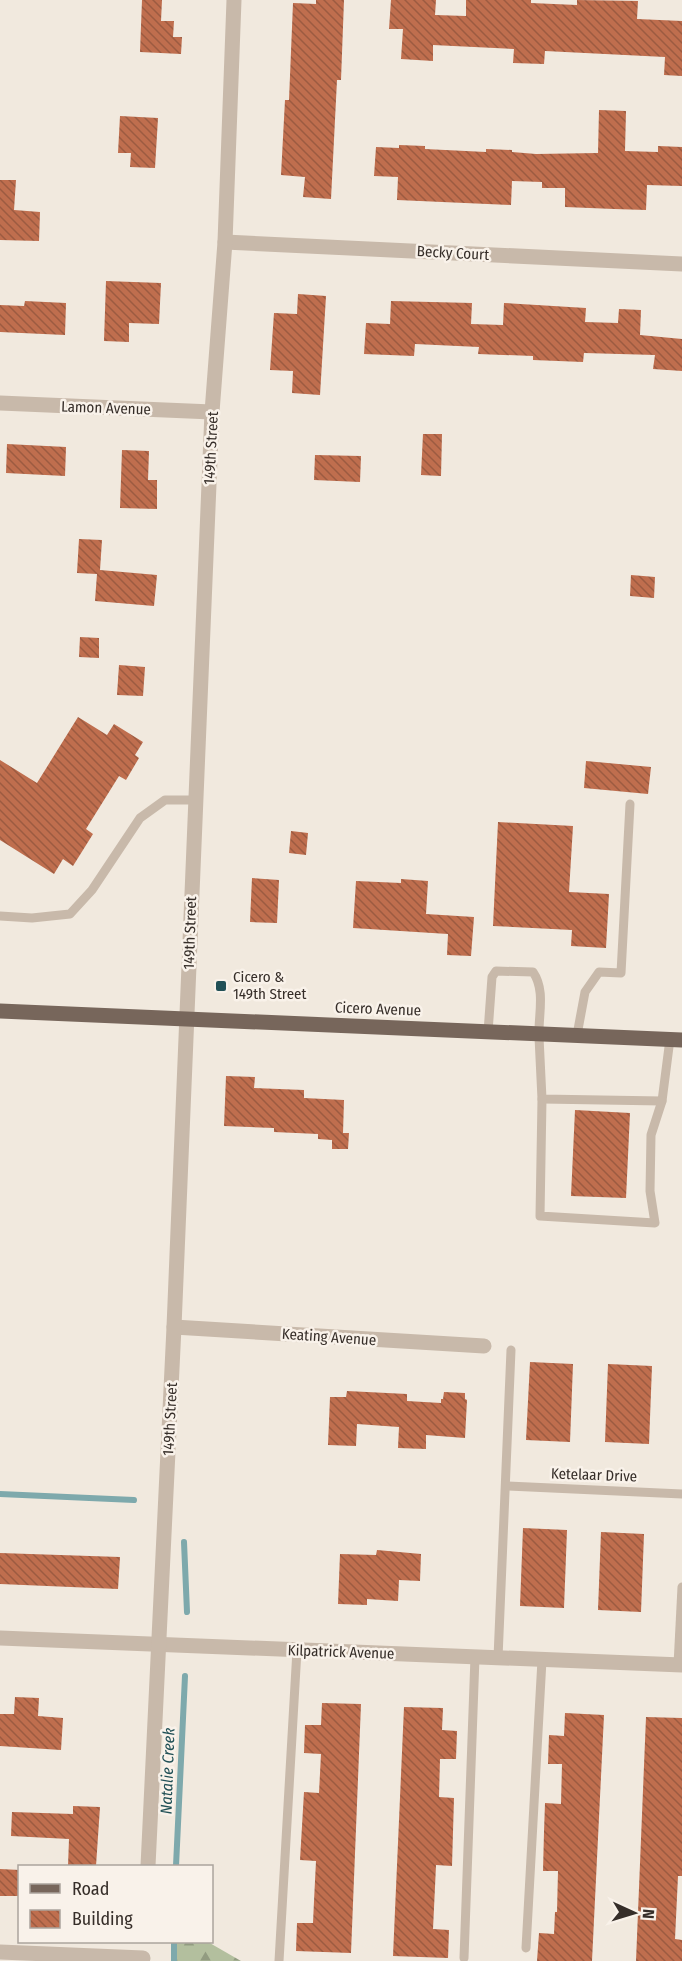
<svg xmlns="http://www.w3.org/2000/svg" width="682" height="1961" font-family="'Fira Sans Condensed',sans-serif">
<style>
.forest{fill:url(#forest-firs)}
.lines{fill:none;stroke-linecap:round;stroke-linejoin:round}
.stream{stroke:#7ea9ac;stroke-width:6}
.building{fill:url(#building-back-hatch)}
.lane{stroke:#c8b9aa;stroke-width:9}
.street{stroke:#c8b9aa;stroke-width:15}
.primary{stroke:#77665b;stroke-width:15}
.poi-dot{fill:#215056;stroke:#f9f2ea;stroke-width:2}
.labels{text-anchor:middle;stroke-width:5;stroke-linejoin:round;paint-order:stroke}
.street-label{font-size:15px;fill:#362e29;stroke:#f9f2ea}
.poi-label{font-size:15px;fill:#362e29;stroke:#f9f2ea;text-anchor:start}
.water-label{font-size:16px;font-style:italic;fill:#215056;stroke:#f9f2ea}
</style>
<defs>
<pattern id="forest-firs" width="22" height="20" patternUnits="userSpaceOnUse" patternTransform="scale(1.5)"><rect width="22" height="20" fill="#b3bf9e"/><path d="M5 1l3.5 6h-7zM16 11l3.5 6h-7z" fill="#929c81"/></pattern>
<pattern id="building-back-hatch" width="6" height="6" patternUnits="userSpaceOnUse" patternTransform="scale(1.5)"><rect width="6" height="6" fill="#bf6e4e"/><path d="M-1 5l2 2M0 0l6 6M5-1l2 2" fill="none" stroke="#9c5b41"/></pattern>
</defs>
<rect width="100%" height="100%" fill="#f1e9de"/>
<path class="forest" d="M172 1942H208L241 1961H171Z"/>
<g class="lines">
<g class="stream">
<path d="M0 1494 134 1500"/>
<path d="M184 1542 187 1612"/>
<path d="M176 1866 185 1676"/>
<path d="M174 1942V1961"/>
</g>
</g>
<g class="building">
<path d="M142 0H162L161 21H174L173 37H182L181 54 140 52Z"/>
<path d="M316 0H344L341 80H337L331 199 303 197 305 177 281 175 285 100H289L293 3 316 4Z"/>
<path d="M391 0H436L435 15 466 16V0H531V3L577 5V0L638 1 637 19 682 21V76L664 75 665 57 545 51 544 64 513 63 514 49 433 45V61L401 59 403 29H389Z"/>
<path d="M599 110 626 111 625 151 658 152V146L682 147V186L647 185 646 210 614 209 565 207V188H542V182L512 181 511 205 397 200 398 177 374 176 376 147 399 148V145L425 146V149L486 152V149L512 150V152L536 154 598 153Z"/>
<path d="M120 116 158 118 155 168 130 167 131 153H118Z"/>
<path d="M0 180H16L14 210 40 212 39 241 0 240Z"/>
<path d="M106 281 161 283 159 324 129 323V342L104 341Z"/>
<path d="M298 294 326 296 320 395 292 393 293 371 270 370 274 313 297 314Z"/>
<path d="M25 301 66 303 65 335 0 332V305L24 306Z"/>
<path d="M391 301 472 303 471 324 503 325 504 303 586 308 585 322 618 323 619 309 641 310 640 335 682 339V371L653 369 655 355 584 353 583 362 533 360V356L478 354 479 347 415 344 414 356 364 354 366 323 390 324Z"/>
<path d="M423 434H442L441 476 421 475Z"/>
<path d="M7 444 66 447 65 476 6 473Z"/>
<path d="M122 450 149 451 148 480H157V509L120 508Z"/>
<path d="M315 455 361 456 360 482 314 480Z"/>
<path d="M79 539 102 540 100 570 157 575 154 606 95 601 97 574 77 573Z"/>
<path d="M631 575 655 577 654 598 630 596Z"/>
<path d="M80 637 99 638V658L79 657Z"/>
<path d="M119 665 145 667 143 696 117 695Z"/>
<path d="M78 717 107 735 114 724 143 742 135 755 139 758 126 780 119 776 86 829 93 834 73 866 63 859 54 874 0 840V760L37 783Z"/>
<path d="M586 761 651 767 648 794 584 788Z"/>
<path d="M498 822 573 826 569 892 609 894 606 948 571 946 572 930 493 926Z"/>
<path d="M291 831 308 833 306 855 289 853Z"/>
<path d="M252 878 279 880 277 923 250 922Z"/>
<path d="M401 879 428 881 426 914 474 917 471 956 447 955 448 934 353 928 356 881 401 883Z"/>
<path d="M226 1076 255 1077 254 1088 304 1090V1098L344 1100 343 1133H349L348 1149H332V1140L318 1139V1134L274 1132V1128L224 1126Z"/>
<path d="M575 1110 630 1113 626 1198 571 1196Z"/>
<path d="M530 1362 573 1364 570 1442 526 1440Z"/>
<path d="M608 1364 652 1366 649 1444 605 1442Z"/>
<path d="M347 1391 407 1394V1401L441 1403V1399H443L444 1392 465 1393V1399L467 1400 465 1438 426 1435V1449L398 1448 399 1427 357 1424 356 1446 328 1445 330 1397H346Z"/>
<path d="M523 1528 567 1530 564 1608 520 1606Z"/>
<path d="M601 1532 644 1534 641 1612 598 1610Z"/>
<path d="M377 1550 421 1554 420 1581 399 1580 398 1601 367 1599V1605L338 1604 340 1554 376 1555Z"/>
<path d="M0 1553 120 1557 118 1589 0 1584Z"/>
<path d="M15 1697 39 1698 38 1716 63 1718 61 1750 0 1746V1714H14Z"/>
<path d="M322 1703 361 1704 351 1953 296 1951 297 1923H313L314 1901 316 1861 300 1860 304 1792 319 1793 321 1754 304 1753 305 1725H321Z"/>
<path d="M404 1707 443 1708 442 1730 457 1731 456 1759H440L439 1797 454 1798 452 1866 436 1865 435 1887 433 1929 449 1930 448 1958 393 1956Z"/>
<path d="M565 1713 604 1715 592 1961H537L539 1933 554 1934 555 1912H557L558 1871H543L544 1832 545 1803 561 1804 562 1764H548L549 1735 564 1736Z"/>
<path d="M646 1717 682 1718V1876H678L675 1939 682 1940V1961H636Z"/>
<path d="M73 1806 100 1807 96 1866H68L69 1839 11 1836 12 1812 73 1814Z"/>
<path d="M0 1869 20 1870V1896H0Z"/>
</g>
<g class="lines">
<g class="lane">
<path d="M0 916 32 918 70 914 92 890 140 818 165 800H196"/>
<path d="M488 1032 492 977 496 971 533 972C546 991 538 1015 539 1037 540 1058 541 1078 542 1099L662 1101 670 1039"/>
<path d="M577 1035 585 992 599 972 621 973 630 804"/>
<path d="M542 1099 540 1216 655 1223 650 1191 651 1135 662 1101"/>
<path d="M506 1486 682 1494"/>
<path d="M498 1658 511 1350"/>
<path d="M678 1665 682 1587"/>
<path d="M526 1948 542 1660"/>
<path d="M464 1958 475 1657"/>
<path d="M279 1961 297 1650"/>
</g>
<g class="street">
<path d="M225 242 682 264"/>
<path d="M0 403 212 412"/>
<path d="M174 1327 484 1346"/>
<path d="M0 1638 682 1665"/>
<path d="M148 1866 174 1327 212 412 225 242 234 0"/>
<path d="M0 1952 143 1958"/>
</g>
<path class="primary" d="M0 1011 682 1040"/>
</g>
<rect class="poi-dot" x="215" y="980" width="12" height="12" rx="3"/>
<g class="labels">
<g class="street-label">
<text transform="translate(453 253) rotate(3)" y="5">Becky Court</text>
<text transform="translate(106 408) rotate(2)" y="5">Lamon Avenue</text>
<text transform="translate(211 448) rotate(-87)" y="5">149th Street</text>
<text transform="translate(190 933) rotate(-88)" y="5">149th Street</text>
<text transform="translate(378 1009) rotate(2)" y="5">Cicero Avenue</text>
<text transform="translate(329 1337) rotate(4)" y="5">Keating Avenue</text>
<text transform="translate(170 1419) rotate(-87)" y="5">149th Street</text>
<text transform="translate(594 1475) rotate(2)" y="5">Ketelaar Drive</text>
<text transform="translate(341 1652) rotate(2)" y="5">Kilpatrick Avenue</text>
</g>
<g class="poi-label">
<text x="233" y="982">Cicero &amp;<tspan x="233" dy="17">149th Street</tspan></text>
</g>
<g class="water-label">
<text transform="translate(167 1771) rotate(-88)" y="6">Natalie Creek</text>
</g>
</g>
<rect x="18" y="1865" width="195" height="78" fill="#f9f2ea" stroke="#aba49d" stroke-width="1.5"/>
<rect x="30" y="1884" width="30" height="9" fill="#77665b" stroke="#aba49d" stroke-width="1.5"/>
<text x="72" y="1895" font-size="18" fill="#362e29">Road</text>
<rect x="30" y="1910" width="30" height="18" fill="url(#building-back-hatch)" stroke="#aba49d" stroke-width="1.5"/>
<text x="72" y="1925" font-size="18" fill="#362e29">Building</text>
<g transform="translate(634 1913) rotate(94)" stroke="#f9f2ea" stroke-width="4.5" paint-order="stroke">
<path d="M0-4.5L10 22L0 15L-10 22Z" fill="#362e29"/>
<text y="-9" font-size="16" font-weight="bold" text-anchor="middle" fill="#362e29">N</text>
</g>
</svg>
